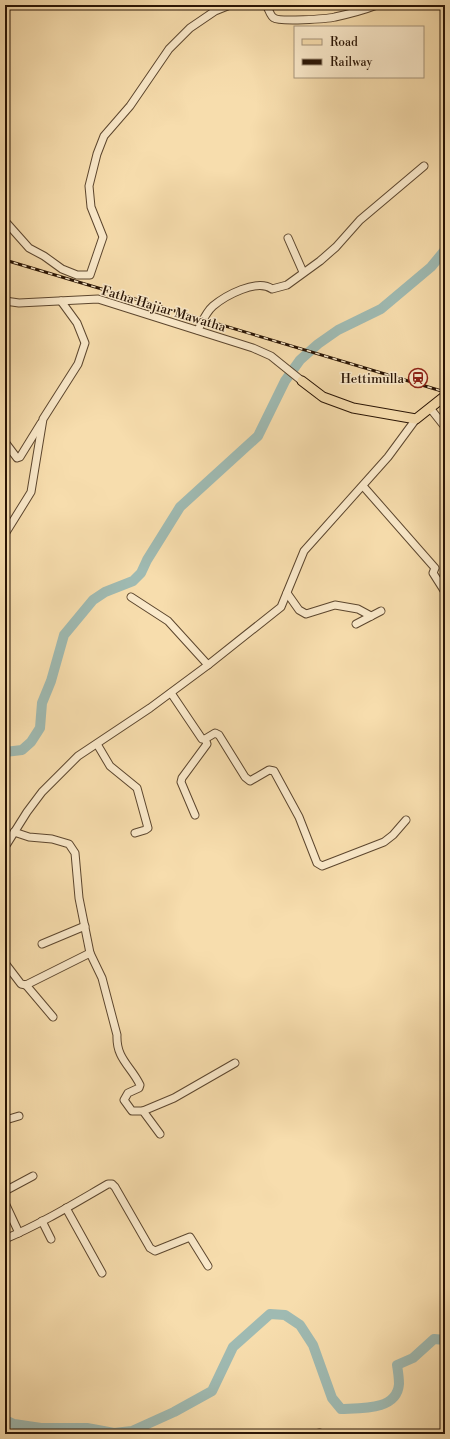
<svg xmlns="http://www.w3.org/2000/svg" width="450" height="1439" font-family="'Libre Bodoni',serif">
<style>
.lines{fill:none;stroke-linecap:round;stroke-linejoin:round}
.river{stroke:#9fbab2;stroke-width:10}
.minor-casing{stroke:#5c462e;stroke-width:9}
.major-casing{stroke:#291404;stroke-width:11}
.minor{stroke:#fae9ca;stroke-width:7}
.major{stroke:#f7ddad;stroke-width:9}
.rail-casing{stroke:#291404;stroke-width:3}
.rail{stroke:#fae9ca;stroke-width:1.5;stroke-dasharray:4.5;stroke-linecap:butt}
.labels{text-anchor:middle;stroke-width:3;stroke-linejoin:round;paint-order:stroke}
.street-label{font-size:13px;fill:#291404;stroke:#fae9ca}
.poi-label{font-size:13px;fill:#291404;stroke:#fae9ca;text-anchor:end}
</style>
<rect width="100%" height="100%" fill="#f7ddad"/>
<filter id="stains"><feTurbulence type="fractalNoise" baseFrequency=".005" numOctaves="4"/><feColorMatrix values="0 0 0 0 .2 0 0 0 0 .09 0 0 0 0 .02 0 0 0 .5 -.17"/></filter>
<radialGradient id="worn" r=".72"><stop offset=".6" stop-color="#630" stop-opacity="0"/><stop offset="1" stop-color="#630" stop-opacity=".3"/></radialGradient>
<g class="lines">
<g class="river">
<path d="M5 752 22 750 31 742 40 728 42 703 51 681 64 635 93 600 105 592 133 581 141 573 147 560 180 507 258 436 285 381 300 360 318 344 338 330 381 309 431 267 445 250"/>
<path d="M5 1420 14 1424 41 1428H87L114 1433 132 1431 174 1412 212 1391 233 1347 270 1314 285 1315 300 1325 313 1345 332 1398 341 1409C360 1408 397 1411 399 1384 399 1378 398 1371 397 1365L413 1358 434 1339 445 1340"/>
</g>
<g class="minor-casing">
<g id="minor">
<path d="M266 5C269 9 270 16 274 18 279 22 327 19 335 17 349 14 364 10 377 5"/>
<path d="M5 221 29 248 44 256 62 269 77 275H90L103 237 91 207 89 186 97 154 104 136 130 106 169 49 190 28 215 11 230 5"/>
<path d="M288 238 303 272"/>
<path d="M5 301 19 303 98 299 253 348 271 356 302 381"/>
<path d="M198 330C202 322 206 312 213 306 225 296 257 278 272 289L287 285 320 261 336 247 360 220 424 166"/>
<path d="M430 408 445 427"/>
<path d="M5 442 17 458 20 457 41 423"/>
<path d="M363 486 435 568 433 573 445 592"/>
<path d="M5 534 31 492 43 419 78 364 85 343 77 323 61 301"/>
<path d="M287 593 299 610 306 614 335 605 358 609 371 616"/>
<path d="M131 597 168 621 208 665"/>
<path d="M356 624 381 611"/>
<path d="M171 693 202 739H205L215 733 219 735 245 777 250 781 269 770 274 771 299 817 317 863 322 866 384 842 393 835 406 820"/>
<path d="M97 744 110 766 137 788 148 828 145 830 135 833"/>
<path d="M195 815 181 782 182 778 207 744 205 739"/>
<path d="M14 832 29 837 52 839 69 844 75 853 79 898 90 953"/>
<path d="M5 847 27 812 42 792 78 756 150 708 208 665 281 607 304 551 388 457 416 419"/>
<path d="M42 944 85 926"/>
<path d="M5 963 21 984 26 985 90 953 102 978 117 1035C116 1059 131 1066 140 1085L139 1088 128 1093 124 1100 132 1111H143L160 1134"/>
<path d="M26 985 53 1017"/>
<path d="M143 1111 174 1098 235 1063"/>
<path d="M5 1116 9 1119 19 1116"/>
<path d="M5 1191 33 1176"/>
<path d="M5 1203 19 1233"/>
<path d="M66 1208 102 1273"/>
<path d="M42 1221 51 1239"/>
<path d="M5 1239C41 1224 75 1203 108 1184H112L115 1187 150 1248 155 1251 190 1237 208 1266"/>
<path d="M315 1434 320 1433"/>
</g>
</g>
<g class="major-casing">
<path id="major" d="M302 381 323 397 353 408 416 419 445 396"/>
</g>
<use href="#minor" class="minor"/>
<use href="#major" class="major"/>
<g class="rail-casing">
<path id="rail" d="M5 260 445 392"/>
</g>
<use href="#rail" class="rail"/>
</g>
<defs>
<g id="station-ring" transform="scale(1)"><circle r="9.5" fill="#fae9ca" stroke="#8f2418" stroke-width="1.5"/><path d="M-3-6H3Q5-6 5-4V2Q5 4 3 4L4.5 6H3L1.5 4h-3L-3 6H-4.5L-3 4Q-5 4-5 2V-4Q-5-6-3-6ZM-3.5-4v3h7v-3ZM-3.5 1v1.5H-2V1ZM2 1v1.5H3.5V1Z" fill="#8f2418"/></g>
</defs>
<g fill-rule="evenodd">
<use href="#station-ring" x="418" y="378"/>
</g>
<g class="labels">
<g class="street-label">
<text transform="translate(164 308) rotate(17)" y="5">Fatha Hajiar Mawatha</text>
</g>
<g class="poi-label">
<text x="404" y="383">Hettimulla</text>
</g>
</g>
<rect width="450" height="1439" fill="none" stroke="#f7ddad" stroke-width="20"/>
<rect x="6" y="6" width="438" height="1427" fill="none" stroke="#291404" stroke-width="2"/>
<rect x="10" y="10" width="430" height="1419" fill="none" stroke="#291404"/>
<rect x="294" y="26" width="130" height="52" fill="#fae9ca" stroke="#a6947b"/>
<rect x="302" y="39" width="20" height="6" fill="#f7ddad" stroke="#a6947b"/>
<text x="330" y="46" font-size="12" fill="#291404">Road</text>
<rect x="302" y="59" width="20" height="6" fill="#291404" stroke="#a6947b"/>
<text x="330" y="66" font-size="12" fill="#291404">Railway</text>
<rect width="100%" height="100%" filter="url(#stains)"/>
<rect width="100%" height="100%" fill="url(#worn)"/>
</svg>
